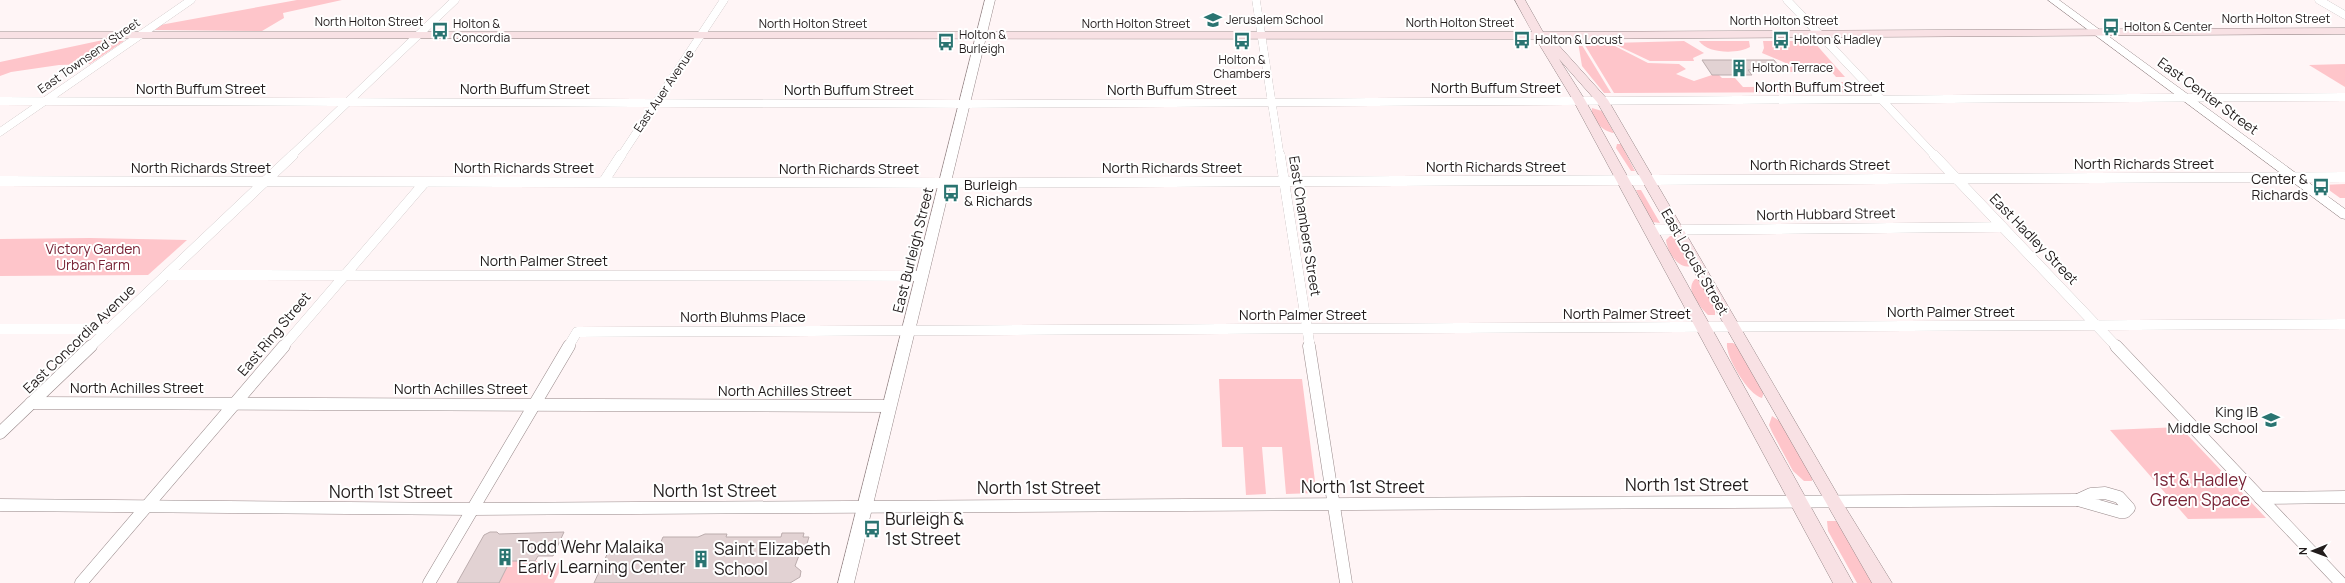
<svg xmlns="http://www.w3.org/2000/svg" width="2345" height="583" font-family="Manrope,sans-serif">
<style>
.green{fill:#fec5ca}
.building{fill:#e2d2d3;stroke:#bbacad}
.lines{fill:none;stroke-linecap:round;stroke-linejoin:round}
.minor-far2-casing{stroke:#978889;stroke-width:8}
.minor-far1-casing{stroke:#978889;stroke-width:10}
.minor-casing{stroke:#978889;stroke-width:13}
.tertiary-casing{stroke:#978889;stroke-width:1}
.secondary-casing{stroke:#978889;stroke-width:1}
.minor-far2{stroke:#fff;stroke-width:8}
.minor-far1{stroke:#fff;stroke-width:10}
.minor{stroke:#fff;stroke-width:12}
.tertiary{fill:#fff;fill-rule:evenodd}
.secondary{fill:#f8e1e4;fill-rule:evenodd}
.labels{text-anchor:middle;stroke-width:4;stroke-linejoin:round;paint-order:stroke}
.far-street-label{font-size:12px;fill:#221c1c;stroke:#fff}
.far-poi-label{font-size:12px;fill:#221c1c;stroke:#fff;text-anchor:start}
.street-label{font-size:14px;fill:#221c1c;stroke:#fff}
.poi-label{font-size:14px;fill:#221c1c;stroke:#fff;text-anchor:end}
.park-label{font-size:14px;fill:#782235;stroke:#fff}
.near-park-label{font-size:17px;fill:#782235;stroke:#fff}
.near-street-label{font-size:17px;fill:#221c1c;stroke:#fff}
.near-poi-label{font-size:17px;fill:#221c1c;stroke:#fff;text-anchor:start}
</style>
<rect width="100%" height="100%" fill="#fff5f6"/>
<g class="green">
<path d="M297 0H342L283 13 284 18 262 31 155 30 160 25Z"/>
<path d="M103 40 124 41 90 64 59 65 11 72 0 76V62Z"/>
<path d="M1684 41 1704 53 1693 58 1694 61H1650L1612 43Z"/>
<path d="M1699 41H1749L1750 47C1738 54 1708 54 1699 41Z"/>
<path d="M1763 41H1813L1845 77H1836L1831 71H1804L1802 70H1806L1803 67H1793L1801 72H1789L1785 69 1793 66 1762 53 1764 48Z"/>
<path d="M1578 42H1580L1611 93H1604L1582 66Z"/>
<path d="M1583 42H1607L1648 63 1679 64 1686 69 1676 74 1694 81 1712 75H1719L1722 78H1735L1743 87 1844 86 1841 82H1850L1860 92 1614 93Z"/>
<path d="M2345 64V87L2309 65Z"/>
<path d="M1592 108 1602 111 1614 133C1603 132 1590 119 1592 108Z"/>
<path d="M1617 144H1621L1635 171H1631L1616 148Z"/>
<path d="M2345 184V198H2340L2322 185Z"/>
<path d="M1636 190H1641L1660 223 1652 222Z"/>
<path d="M1670 236H1673L1691 266C1678 270 1667 251 1666 240Z"/>
<path d="M90 238 187 240 148 275 0 276V239Z"/>
<path d="M1695 279H1699L1715 309V315H1708C1700 307 1684 290 1695 279Z"/>
<path d="M1727 343H1733L1740 348 1764 392 1762 398C1748 395 1725 356 1727 343Z"/>
<path d="M1219 379H1302L1316 489 1315 493 1286 494 1282 447H1262L1266 494 1246 495 1243 447H1222Z"/>
<path d="M1772 416 1781 422 1812 475V481H1804L1793 471 1772 432 1769 425Z"/>
<path d="M2180 427 2266 518 2188 519 2110 430Z"/>
<path d="M1827 521H1836L1847 533 1876 583H1857L1828 531Z"/>
<path d="M510 561H544L550 564 564 562 554 583H499Z"/>
</g>
<g class="building">
<path d="M1702 60H1774L1782 70H1748L1752 75H1712Z"/>
<path d="M490 532H497L499 534 564 532 553 556H538L535 561H510L499 583H457L484 535Z"/>
<path d="M782 533H804L803 537H809L805 550H801L795 566 801 571 800 577 790 583H594L609 550H629L630 547 660 544 663 537H698L705 534H727L726 537H781Z"/>
</g>
<g class="lines">
<g class="minor-far2-casing">
<g id="minor-far2">
<path d="M1256 0 1280 156"/>
<path d="M1787 0 1935 156"/>
<path d="M2319 0 2345 15"/>
<path d="M0 101 965 104 2345 97"/>
<path d="M0 132 191 0"/>
<path d="M291 156 455 0"/>
<path d="M621 156 724 0"/>
</g>
</g>
<g class="minor-far1-casing">
<g id="minor-far1">
<path d="M1280 155 1310 347"/>
<path d="M1934 155 2117 347"/>
<path d="M0 181 945 183 2345 177"/>
<path d="M604 181 621 155"/>
<path d="M1650 230 2002 227"/>
<path d="M166 275 922 276"/>
<path d="M0 329H109"/>
<path d="M90 347 293 155"/>
<path d="M283 347 425 182"/>
<path d="M568 347 577 332 2345 324"/>
</g>
</g>
<g class="minor-casing">
<g id="minor">
<path d="M1309 346 1346 583"/>
<path d="M2116 346 2341 583"/>
<path d="M31 403 890 406"/>
<path d="M0 433 91 346"/>
<path d="M2105 493 2119 497 2129 508 2125 512H2120L2078 500 2091 494Z"/>
<path d="M2260 498 2345 497"/>
<path d="M0 505 472 509 2078 500"/>
<path d="M81 583 284 346"/>
<path d="M429 583 569 346"/>
</g>
</g>
<g class="tertiary-casing">
<g id="tertiary">
<path d="M985 0H995L854 583H838Z"/>
<path d="M2048 0H2059L2345 209V219L2341 218Z"/>
</g>
</g>
<g class="secondary-casing">
<path id="secondary" d="M1515 0H1525L1543 32 2345 28V34L1553 39 1608 100 1839 497 1892 583H1872L1597 102 1559 59 1585 100 1853 583H1833L1573 100 1536 39 0 38V32H1532Z"/>
</g>
<use href="#minor-far2" class="minor-far2"/>
<use href="#minor-far1" class="minor-far1"/>
<use href="#minor" class="minor"/>
<use href="#tertiary" class="tertiary"/>
<use href="#secondary" class="secondary"/>
</g>
<defs>
<g id="school-bare" transform="scale(1.38)"><path d="M0-5L7-2L0 1L-7-2ZM-4 1L0 2.5L4 1V4Q0 6-4 4Z" fill="#2a7471" stroke="#fff" stroke-width="2.5" paint-order="stroke"/></g>
<g id="bus-bare" transform="scale(1.38)"><path d="M-5-6H5V4H4V6H2V4H-2V6H-4V4H-5ZM-3.5-4V0h7V-4ZM-3.5 1.2v1.5H-2V1.2ZM2 1.2v1.5H3.5V1.2Z" fill="#2a7471" stroke="#fff" stroke-width="2.5" paint-order="stroke"/></g>
<g id="building-bare" transform="scale(1.38)"><path d="M-4-6H4V6H1V3H-1V6H-4ZM-2.5-4.3h1.7v1.8h-1.7ZM.8-4.3h1.7v1.8H.8ZM-2.5-1h1.7V.8h-1.7ZM.8-1h1.7V.8H.8Z" fill="#2a7471" stroke="#fff" stroke-width="2.5" paint-order="stroke"/></g>
</defs>
<g fill-rule="evenodd">
<use href="#school-bare" x="1213" y="20"/>
<use href="#bus-bare" x="2111" y="27"/>
<use href="#bus-bare" x="440" y="31"/>
<use href="#bus-bare" x="1522" y="40"/>
<use href="#bus-bare" x="1781" y="40"/>
<use href="#bus-bare" x="1242" y="41"/>
<use href="#bus-bare" x="946" y="42"/>
<use href="#building-bare" x="1739" y="68"/>
<use href="#bus-bare" x="2321" y="187"/>
<use href="#bus-bare" x="951" y="193"/>
<use href="#school-bare" x="2271" y="420"/>
<use href="#bus-bare" x="872" y="529"/>
<use href="#building-bare" x="505" y="557"/>
<use href="#building-bare" x="701" y="559"/>
</g>
<g class="labels">
<g class="far-street-label">
<text x="2276" y="23">North Holton Street</text>
<text x="1784" y="25">North Holton Street</text>
<text x="369" y="26">North Holton Street</text>
<text x="1460" y="27">North Holton Street</text>
<text x="813" y="28">North Holton Street</text>
<text x="1136" y="28">North Holton Street</text>
<text transform="translate(89 56) rotate(-35)" y="4">East Townsend Street</text>
<text transform="translate(664 91) rotate(-56)" y="4">East Auer Avenue</text>
</g>
<g class="far-poi-label">
<text x="1226" y="24">Jerusalem School</text>
<text x="453" y="28">Holton &amp;<tspan x="453" dy="14">Concordia</tspan></text>
<text x="2124" y="31">Holton &amp; Center</text>
<text x="959" y="39">Holton &amp;<tspan x="959" dy="14">Burleigh</tspan></text>
<text x="1535" y="44">Holton &amp; Locust</text>
<text x="1794" y="44">Holton &amp; Hadley</text>
<text x="1242" y="64" text-anchor="middle">Holton &amp;<tspan x="1242" dy="14">Chambers</tspan></text>
<text x="1752" y="72">Holton Terrace</text>
</g>
<g class="street-label">
<text x="1820" y="92">North Buffum Street</text>
<text x="1496" y="93">North Buffum Street</text>
<text x="201" y="94">North Buffum Street</text>
<text x="525" y="94">North Buffum Street</text>
<text x="849" y="95">North Buffum Street</text>
<text x="1172" y="95">North Buffum Street</text>
<text transform="translate(2208 96) rotate(36)" y="5">East Center Street</text>
<text x="2144" y="169">North Richards Street</text>
<text x="1820" y="170">North Richards Street</text>
<text x="1496" y="172">North Richards Street</text>
<text x="201" y="173">North Richards Street</text>
<text x="524" y="173">North Richards Street</text>
<text x="1172" y="173">North Richards Street</text>
<text x="849" y="174">North Richards Street</text>
<text transform="translate(1826 214) rotate(-1)" y="5">North Hubbard Street</text>
<text transform="translate(1305 226) rotate(81)" y="5">East Chambers Street</text>
<text transform="translate(2034 239) rotate(46)" y="5">East Hadley Street</text>
<text transform="translate(913 250) rotate(-76)" y="5">East Burleigh Street</text>
<text x="544" y="266">North Palmer Street</text>
<text transform="translate(1695 262) rotate(60)" y="5">East Locust Street</text>
<text x="1951" y="317">North Palmer Street</text>
<text x="1627" y="319">North Palmer Street</text>
<text x="1303" y="320">North Palmer Street</text>
<text x="743" y="322">North Bluhms Place</text>
<text transform="translate(274 334) rotate(-50)" y="5">East Ring Street</text>
<text transform="translate(79 339) rotate(-44)" y="5">East Concordia Avenue</text>
<text x="137" y="393">North Achilles Street</text>
<text x="461" y="394">North Achilles Street</text>
<text x="785" y="396">North Achilles Street</text>
</g>
<g class="poi-label">
<text x="2308" y="184">Center &amp;<tspan x="2308" dy="16">Richards</tspan></text>
<text x="964" y="190" text-anchor="start">Burleigh<tspan x="964" dy="16">&amp; Richards</tspan></text>
<text x="2258" y="417">King IB<tspan x="2258" dy="16">Middle School</tspan></text>
</g>
<g class="park-label">
<text x="93" y="254">Victory Garden<tspan x="93" dy="16">Urban Farm</tspan></text>
</g>
<g class="near-park-label">
<text x="2200" y="486">1st &amp; Hadley<tspan x="2200" dy="20">Green Space</tspan></text>
</g>
<g class="near-street-label">
<text x="1687" y="491">North 1st Street</text>
<text x="1363" y="493">North 1st Street</text>
<text x="1039" y="494">North 1st Street</text>
<text x="715" y="497">North 1st Street</text>
<text x="391" y="498">North 1st Street</text>
</g>
<g class="near-poi-label">
<text x="885" y="525">Burleigh &amp;<tspan x="885" dy="20">1st Street</tspan></text>
<text x="518" y="553">Todd Wehr Malaika<tspan x="518" dy="20">Early Learning Center</tspan></text>
<text x="714" y="555">Saint Elizabeth<tspan x="714" dy="20">School</tspan></text>
</g>
</g>
<g transform="translate(2313 551) rotate(269)" stroke="#ffffff" stroke-width="3" paint-order="stroke">
<path d="M0-3L7 15L0 10L-7 15Z" fill="#221c1c"/>
<text y="-6" font-size="11" font-weight="bold" text-anchor="middle" fill="#221c1c">N</text>
</g>
</svg>
